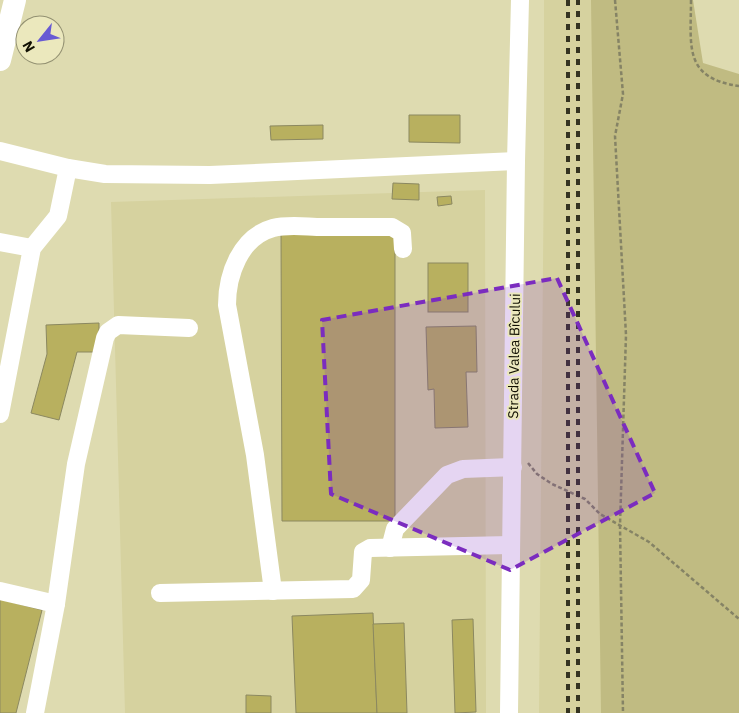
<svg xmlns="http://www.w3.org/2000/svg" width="739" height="713" font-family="'IBM Plex Sans',sans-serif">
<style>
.built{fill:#d6d29f}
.green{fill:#c0bb82}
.building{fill:#b8b05f;stroke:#8b8860}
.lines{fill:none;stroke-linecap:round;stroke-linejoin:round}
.path{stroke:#858365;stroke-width:2.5;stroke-dasharray:4 2.5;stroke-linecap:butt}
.minor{stroke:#fff;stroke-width:18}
.major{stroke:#fff;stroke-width:22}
.rail{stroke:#343321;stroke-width:4;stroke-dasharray:6 6;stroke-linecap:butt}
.marked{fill:#7b2cbf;fill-opacity:0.2;stroke:#7b2cbf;stroke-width:4;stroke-dasharray:10 6;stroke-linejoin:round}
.labels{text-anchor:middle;stroke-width:4;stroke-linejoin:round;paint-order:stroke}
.street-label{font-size:14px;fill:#100f02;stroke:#ebe8bd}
</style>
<rect width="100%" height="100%" fill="#dedbb0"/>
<g class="built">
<path d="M544 0H605L612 713H539L544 154Z"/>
<path d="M485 190 486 713H125L111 202Z"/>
</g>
<path class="green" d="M591 0H693L703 63 739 74V713H601Z"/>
<g class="building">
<path d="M409 115H460V143L409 142Z"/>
<path d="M323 125V139L271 140 270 126Z"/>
<path d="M393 183 419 184V200L392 199Z"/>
<path d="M451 196 452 204 438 206 437 197Z"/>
<path d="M281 229H395V521H282Z"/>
<rect x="428" y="263" width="40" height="49"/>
<path d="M99 323V352H77L59 420 31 413 47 354 46 325Z"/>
<path d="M476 326 477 372H466L468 427 435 428 434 389 428 390 426 327Z"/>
<path d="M0 599 42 610 16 713H0Z"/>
<path d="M373 613 377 713H296L292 616Z"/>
<path d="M473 619 476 712 455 713 452 620Z"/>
<path d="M404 623 407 713H377L373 624Z"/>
<path d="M246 695 271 696V713H246Z"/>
</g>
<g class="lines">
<g class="path">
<path d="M615 0 623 94 615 136 626 335 620 525 623 713"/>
<path d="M691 0C691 46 683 78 739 86"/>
<path d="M528 463 537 474 552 484 585 499 600 514 649 542 739 619"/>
</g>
<g class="minor">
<path d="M0 151 68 168 105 174 210 175 516 161"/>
<path d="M0 242 32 248"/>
<path d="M0 414 32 248 58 216 68 168"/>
<path d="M390 548 395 529 447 475 463 469 513 467"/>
<path d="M0 591 56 604"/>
<path d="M273 591 255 455 227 305C227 275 240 237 273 228 288 224 307 227 323 227 346 227 369 227 392 227L402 233 403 249"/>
<path d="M160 593 353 589 361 580 363 552 370 548 511 545"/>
<path d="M35 713 56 604 76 464 105 338 108 332 118 325 189 328"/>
<path d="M509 713 516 161 520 0"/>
</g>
<path class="major" d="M0 60 15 0"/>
<g class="rail">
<path d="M568 0V713"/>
<path d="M578 713V0"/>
</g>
</g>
<path class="marked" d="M557 278 655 493 510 570 331 494 322 320Z"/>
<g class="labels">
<g class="street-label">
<text transform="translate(514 356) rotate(-89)" y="5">Strada Valea Bîcului</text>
</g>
</g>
<g transform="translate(40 40) rotate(240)"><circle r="24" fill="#ebe8bd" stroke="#939172"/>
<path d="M0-4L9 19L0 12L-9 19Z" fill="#685ad3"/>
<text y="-8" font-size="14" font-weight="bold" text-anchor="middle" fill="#100f02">N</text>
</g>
</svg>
